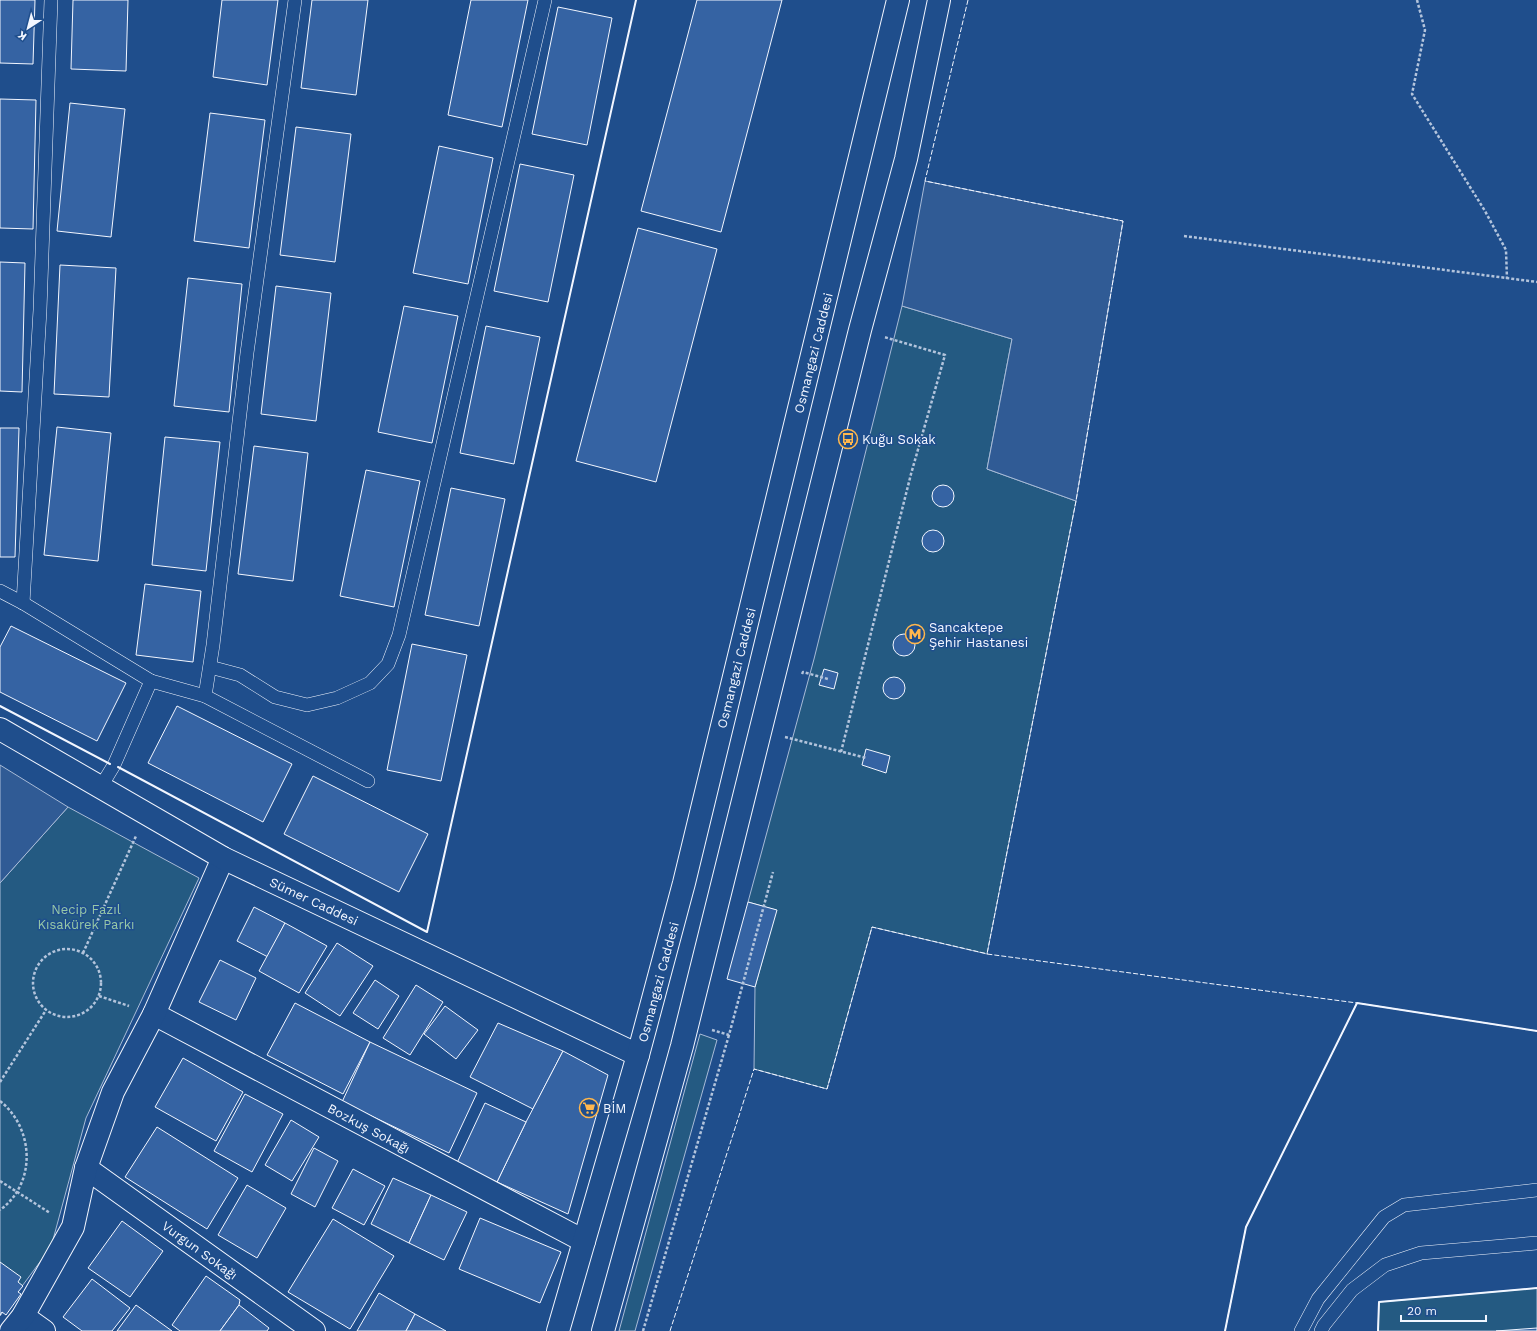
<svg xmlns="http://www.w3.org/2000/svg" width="1537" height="1331" font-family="'Work Sans',sans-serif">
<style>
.green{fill:#245a82;stroke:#a8bbd7}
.parking{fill:#305b95;stroke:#a8bbd7}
.building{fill:#3563a3;stroke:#f2f6ff}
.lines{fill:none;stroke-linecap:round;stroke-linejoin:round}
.lane-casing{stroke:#f2f6ff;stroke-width:14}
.street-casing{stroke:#f2f6ff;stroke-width:24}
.secondary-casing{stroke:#f2f6ff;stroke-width:24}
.primary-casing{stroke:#f2f6ff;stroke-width:24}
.path{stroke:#b3c4dc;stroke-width:2.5;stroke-dasharray:3 2;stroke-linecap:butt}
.lane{stroke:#1f4e8c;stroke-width:13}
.street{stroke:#1f4e8c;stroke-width:22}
.secondary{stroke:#1f4e8c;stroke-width:22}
.primary{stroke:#1f4e8c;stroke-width:22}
.fence{stroke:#f2f6ff;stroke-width:1;stroke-dasharray:5 2;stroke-linecap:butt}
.wall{stroke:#f2f6ff;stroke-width:2}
.labels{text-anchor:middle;stroke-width:3;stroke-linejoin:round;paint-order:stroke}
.street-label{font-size:13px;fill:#f2f6ff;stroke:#1f4e8c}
.poi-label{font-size:13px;fill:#f2f6ff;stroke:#1f4e8c;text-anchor:start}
.park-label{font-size:13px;fill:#97c8a6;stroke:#1f4e8c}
</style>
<rect width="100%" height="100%" fill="#1f4e8c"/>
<g class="green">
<path d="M902 306 1012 339 987 469 1076 501 987 954 872 927 827 1089 754 1069 755 987 776 910 748 902 814 659Z"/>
<path d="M68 807 199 878 86 1118 51 1247 0 1316V883Z"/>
<path d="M700 1034 717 1040 635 1331H619Z"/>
<path d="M1537 1288V1331H1378L1379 1302Z"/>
</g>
<g class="parking">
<path d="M925 181 1123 221 1076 501 987 469 1012 339 902 306Z"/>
<path d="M0 765 68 807 0 883Z"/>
</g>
<g class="building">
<path d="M0 0H35L33 64 0 63Z"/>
<path d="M73 0H128L126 71 71 69Z"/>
<path d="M222 0H278L267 85 213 77Z"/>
<path d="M312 0H368L356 95 301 88Z"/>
<path d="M471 0H528L502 127 448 115Z"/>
<path d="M697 0H782L721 232 641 211Z"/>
<path d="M558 7 612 18 587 145 532 134Z"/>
<path d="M0 99 36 100 33 229 0 228Z"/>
<path d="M70 103 125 109 111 237 57 231Z"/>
<path d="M210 113 265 120 249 248 194 241Z"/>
<path d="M296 127 351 134 335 262 280 255Z"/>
<path d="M439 146 493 158 468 284 413 273Z"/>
<path d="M520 164 574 175 548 302 494 291Z"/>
<path d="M638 228 717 249 656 482 576 461Z"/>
<path d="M0 262 25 263 22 392 0 391Z"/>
<path d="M60 265 116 268 109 397 54 394Z"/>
<path d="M188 278 242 284 229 412 174 406Z"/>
<path d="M276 286 331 293 316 421 261 414Z"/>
<path d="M404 306 458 316 432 443 378 432Z"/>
<path d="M486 326 540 337 514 464 460 453Z"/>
<path d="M57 427 111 433 98 561 44 555Z"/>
<path d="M0 428H19L15 557H0Z"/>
<path d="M165 437 220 442 206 571 152 565Z"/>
<path d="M254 446 308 453 293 581 238 574Z"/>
<path d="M366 470 420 481 394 607 340 596Z"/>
<circle cx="943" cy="496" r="11"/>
<path d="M451 488 505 499 479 626 425 615Z"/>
<circle cx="933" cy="541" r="11"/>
<path d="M145 584 201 591 193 662 136 655Z"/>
<path d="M11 626 126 683 97 741 0 692V647Z"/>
<circle cx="904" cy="645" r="11"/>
<path d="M412 644 467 655 441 781 387 770Z"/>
<path d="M824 669 838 673 834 689 819 685Z"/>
<circle cx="894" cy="688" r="11"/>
<path d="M177 706 292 764 263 822 148 763Z"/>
<path d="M866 749 890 756 886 773 862 765Z"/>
<path d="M313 776 428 834 399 892 284 834Z"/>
<path d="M748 902 777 910 755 987 727 979Z"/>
<path d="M254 907 285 923 268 957 237 941Z"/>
<path d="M285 923 327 946 299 993 259 971Z"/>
<path d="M337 943 373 966 340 1016 305 993Z"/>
<path d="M220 960 256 978 236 1020 199 1002Z"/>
<path d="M375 980 399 996 378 1029 353 1013Z"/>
<path d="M416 985 443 1002 410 1055 383 1038Z"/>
<path d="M295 1003 370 1042 343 1094 267 1055Z"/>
<path d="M445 1006 478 1030 456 1059 424 1034Z"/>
<path d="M498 1023 563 1051 533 1109 470 1077Z"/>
<path d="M370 1042 477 1093 449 1153 342 1102Z"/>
<path d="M563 1051 608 1075 568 1214 497 1182 526 1122Z"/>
<path d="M183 1058 243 1092 216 1141 155 1107Z"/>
<path d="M245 1094 283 1114 252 1172 214 1151Z"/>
<path d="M485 1103 526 1122 497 1182 457 1163Z"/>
<path d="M291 1120 319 1137 292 1181 265 1165Z"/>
<path d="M157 1127 238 1178 207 1229 125 1177Z"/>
<path d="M314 1148 338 1161 315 1207 291 1194Z"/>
<path d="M353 1169 385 1186 364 1225 332 1208Z"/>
<path d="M393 1178 431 1195 409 1243 371 1224Z"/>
<path d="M247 1185 286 1208 257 1258 218 1235Z"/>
<path d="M431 1195 467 1212 444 1260 409 1243Z"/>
<path d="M480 1218 561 1252 540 1303 459 1269Z"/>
<path d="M333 1219 394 1256 350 1329 288 1292Z"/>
<path d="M122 1221 163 1251 130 1297 88 1268Z"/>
<path d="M0 1262 21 1277 18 1282 23 1286 18 1292 21 1294 6 1315 2 1312 0 1315Z"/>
<path d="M206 1276 240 1300 239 1305 220 1331H180L172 1325Z"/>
<path d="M92 1279 130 1308 112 1331H82L63 1317Z"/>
<path d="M379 1293 415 1314 406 1331H357Z"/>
<path d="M136 1305 172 1331H117Z"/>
<path d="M239 1305 269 1328 267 1331H220Z"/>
<path d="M415 1314 446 1331H406Z"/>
<path d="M1537 1328V1331H1496Z"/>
</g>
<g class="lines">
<g class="lane-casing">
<g id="lane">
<path d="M0 591 23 603 151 681 114 765 100 788"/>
<path d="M23 603 40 310 51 0"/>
<path d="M210 667 240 675 275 697 307 705 337 698 370 683 388 664 399 635 545 0"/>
<path d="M151 681 205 696 368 781"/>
<path d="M205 696 213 645 247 353 295 0"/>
<path d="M1301 1331 1318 1299 1384 1217 1404 1205 1537 1190"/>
<path d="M1321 1331 1324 1325 1352 1290 1385 1265 1421 1253 1537 1243"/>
</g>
</g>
<g class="street-casing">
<g id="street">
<path d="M154 1014 584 1241"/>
<path d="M86 1168 314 1331"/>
<path d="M23 1316 44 1331"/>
<path d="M11 1331 23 1316 73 1227 86 1168 113 1092 154 1014 223 858"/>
</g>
</g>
<g class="secondary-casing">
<path id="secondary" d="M0 729 223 858 638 1055"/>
</g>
<g class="primary-casing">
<g id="primary">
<path d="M558 1331 638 1055 684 883 898 0"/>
<path d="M603 1331 682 1046 860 330 906 159 939 0"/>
</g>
</g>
<g class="path">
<path d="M1417 0 1425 30 1412 94 1485 211 1506 250 1507 279"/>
<path d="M1184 236 1537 282"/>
<path d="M802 674 803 672 828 679"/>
<path d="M785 737 866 758"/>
<path d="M841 752 911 474 945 355 884 337"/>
<circle cx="67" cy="983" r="34"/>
<path d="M83 953 136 836"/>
<path d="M99 996 129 1006"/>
<path d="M712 1030 729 1035 773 872"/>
<path d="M0 1082 46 1010"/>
<path d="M0 1101C34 1128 37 1183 0 1210"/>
<path d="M0 1181 50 1213"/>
<path d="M643 1331 729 1035"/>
</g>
<use href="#lane" class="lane"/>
<use href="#street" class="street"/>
<use href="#secondary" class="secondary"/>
<use href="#primary" class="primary"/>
<g class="fence">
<path d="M968 0 925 181 1123 221 1076 501 987 954 1357 1003 1537 1031"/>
<path d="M670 1331 754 1069 827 1089 872 927 988 954"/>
<path d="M1225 1331 1246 1227 1357 1003"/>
</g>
<g class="wall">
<path d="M0 706 110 764"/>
<path d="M118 767 427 932 636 0"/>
<path d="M1225 1331 1246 1227 1357 1003 1537 1031"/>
<path d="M1378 1331 1379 1302 1537 1288"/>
</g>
</g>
<defs>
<g id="bus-ring" transform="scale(1)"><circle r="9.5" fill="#1f4e8c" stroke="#ffb74d" stroke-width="1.5"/><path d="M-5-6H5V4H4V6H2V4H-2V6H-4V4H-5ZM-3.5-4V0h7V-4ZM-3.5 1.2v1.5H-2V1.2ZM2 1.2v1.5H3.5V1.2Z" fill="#ffb74d"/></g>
<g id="metro-ring" transform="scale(1)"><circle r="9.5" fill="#1f4e8c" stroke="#ffb74d" stroke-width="1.5"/><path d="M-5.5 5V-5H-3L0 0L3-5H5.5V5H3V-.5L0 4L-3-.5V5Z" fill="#ffb74d"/></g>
<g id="supermarket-ring" transform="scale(1)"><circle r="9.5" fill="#1f4e8c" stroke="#ffb74d" stroke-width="1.5"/><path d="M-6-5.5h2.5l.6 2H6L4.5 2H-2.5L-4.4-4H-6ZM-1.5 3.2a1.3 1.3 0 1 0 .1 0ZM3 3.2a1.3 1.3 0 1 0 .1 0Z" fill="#ffb74d"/></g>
</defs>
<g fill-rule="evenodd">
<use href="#bus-ring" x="848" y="439"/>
<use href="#metro-ring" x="915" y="634"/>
<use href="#supermarket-ring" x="589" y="1108"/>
</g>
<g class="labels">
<g class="street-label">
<text transform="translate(813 353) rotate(-76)" y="5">Osmangazi Caddesi</text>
<text transform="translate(736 668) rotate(-76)" y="5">Osmangazi Caddesi</text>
<text transform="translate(314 901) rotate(25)" y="5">Sümer Caddesi</text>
<text transform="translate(658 982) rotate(-75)" y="5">Osmangazi Caddesi</text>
<text transform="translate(369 1128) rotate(28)" y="5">Bozkuş Sokağı</text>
<text transform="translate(200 1250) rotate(36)" y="5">Vurgun Sokağı</text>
</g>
<g class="poi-label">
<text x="862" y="444">Kuğu Sokak</text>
<text x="929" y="632">Sancaktepe<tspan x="929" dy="15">Şehir Hastanesi</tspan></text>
<text x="603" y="1113">BİM</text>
</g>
<g class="park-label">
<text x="86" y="914">Necip Fazıl<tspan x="86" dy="15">Kısakürek Parkı</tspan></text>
</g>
</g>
<g transform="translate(28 28) rotate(216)" stroke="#1f4e8c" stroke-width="3" paint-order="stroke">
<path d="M0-3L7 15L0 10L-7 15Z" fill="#f2f6ff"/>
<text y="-6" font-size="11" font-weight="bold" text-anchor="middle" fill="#f2f6ff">K</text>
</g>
<path d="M1401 1315v6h85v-6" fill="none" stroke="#f2f6ff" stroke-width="2"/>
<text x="1407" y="1315" font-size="12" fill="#f2f6ff" stroke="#1f4e8c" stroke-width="3" paint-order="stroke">20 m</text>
</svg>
